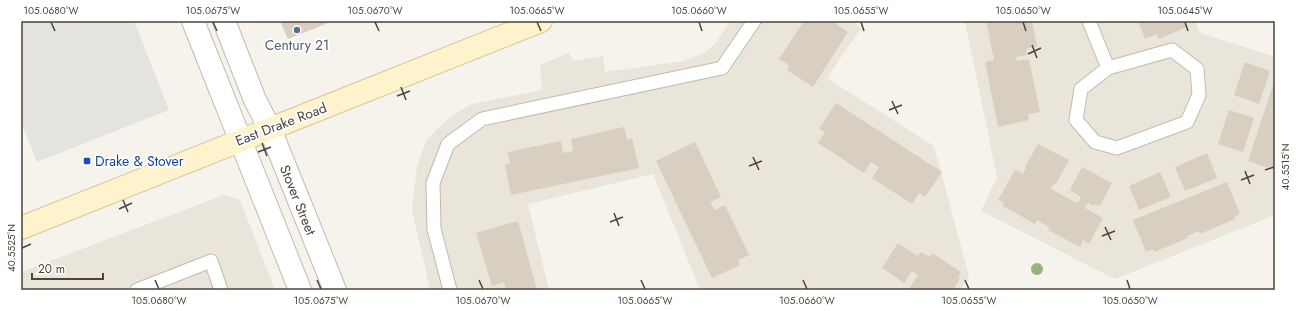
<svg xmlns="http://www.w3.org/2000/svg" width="1296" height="311" font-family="Jost,sans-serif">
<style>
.residential{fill:#eae5da}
.parking{fill:#e5e3e0}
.building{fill:#d8cfc1}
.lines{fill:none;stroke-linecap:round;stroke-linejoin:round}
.lane-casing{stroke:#c2bbae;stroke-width:15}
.street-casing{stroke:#c2bbae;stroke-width:24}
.secondary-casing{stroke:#d6c79b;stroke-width:24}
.lane{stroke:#fff;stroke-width:13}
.street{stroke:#fff;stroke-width:22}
.secondary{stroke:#fff3cd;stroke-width:22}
.tree{fill:#97b381}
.ticks{fill:none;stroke:#4b4439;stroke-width:1.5}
.service-dot{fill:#5c6f8a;stroke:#fff;stroke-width:1.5}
.transit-dot{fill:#1a4fb4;stroke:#fff;stroke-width:1.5}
.labels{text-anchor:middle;stroke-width:3.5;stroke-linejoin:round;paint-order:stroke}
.service-label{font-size:14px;fill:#4e5e75;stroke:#fff}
.street-label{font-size:14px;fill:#4b4439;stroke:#fff}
.transit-label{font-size:14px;fill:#164399;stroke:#fff;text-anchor:start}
.neatline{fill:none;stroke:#4b4439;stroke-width:1.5}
.ticks-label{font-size:10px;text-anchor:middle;fill:#4b4439}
</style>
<rect width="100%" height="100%" fill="#f6f3ec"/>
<g class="residential">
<path d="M730 21H852L861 28 827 78 934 146 969 276 960 290H700L653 174 528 204 549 290H430L412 210 417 166 427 139 451 116 472 104 542 90 540 65 569 53 573 61 603 56 605 72 684 61 706 52 715 44Z"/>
<path d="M965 21H1195L1200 33 1275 57V215L1115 279 981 211 997 177Z"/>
<path d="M224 195 240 200 275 290H21V272Z"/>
</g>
<path class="parking" d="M21 21H134L169 110 37 162 21 122Z"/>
<g class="building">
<path d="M280 21H333L288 39Z"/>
<path d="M804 21H832L848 32 813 87 787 70 789 65 779 59Z"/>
<path d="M986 21H1032L1037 46 1026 49 1027 55 1016 57 1017 61 1029 59 1040 112 1028 114 1029 120 998 127 985 62 994 60Z"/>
<path d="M1138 21H1185L1187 27 1159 39 1157 34 1145 39Z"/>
<path d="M1245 62 1270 71 1259 104 1234 95Z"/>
<path d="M1275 79V170L1248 161Z"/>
<path d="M836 103 942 172 925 197 919 193 912 204 872 178 879 167 871 162 864 173 818 143 825 132 819 129Z"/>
<path d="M1229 110 1254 118 1243 152 1218 144Z"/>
<path d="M624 127 627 140 632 138 639 168 511 195 505 165 510 164 508 152 561 141 563 153 573 151 571 139Z"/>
<path d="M695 142 721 197 710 202 715 210 725 205 749 255 738 260 740 265 712 278 656 161Z"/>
<path d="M1038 144 1069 160 1056 184 1054 183 1051 189 1077 203 1081 197 1070 190 1082 167 1112 183 1100 206 1095 204 1093 206 1088 203 1085 208 1103 218 1089 244 1083 240 1080 247 1048 230 1049 227 1037 220 1035 224 1003 206 1004 203 998 200 1015 170 1023 174 1026 168 1025 167Z"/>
<path d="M1207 153 1217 178 1185 191 1175 167Z"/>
<path d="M1160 172 1171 197 1139 210 1129 186Z"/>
<path d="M1227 182 1240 214 1234 217 1235 219 1200 234 1199 231 1187 236 1188 238 1154 252 1153 249 1146 252 1133 220Z"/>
<path d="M518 221 537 290H506L504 282 492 286 476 233Z"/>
<path d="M898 243 918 256 921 252 930 257 932 253 961 272 958 278 960 279 953 290H908L918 275 912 271 904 283 882 268Z"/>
</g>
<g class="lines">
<g class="lane-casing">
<g id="lane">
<path d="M1089 21 1108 68"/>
<path d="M1172 50 1197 69 1199 95 1187 122 1117 148 1095 142 1076 120 1081 89 1108 68Z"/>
<path d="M137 290 211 261 221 290"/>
<path d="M450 290 434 229 433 183 448 144 482 119 722 68 754 21"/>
</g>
</g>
<g class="street-casing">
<g id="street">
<path d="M193 21 300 290"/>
<path d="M224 21 255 100 270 129 335 290"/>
</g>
</g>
<g class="secondary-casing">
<path id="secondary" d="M21 228 541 21"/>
</g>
<use href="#lane" class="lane"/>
<use href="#street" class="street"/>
<use href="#secondary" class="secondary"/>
</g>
<circle class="tree" cx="1037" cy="269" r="6"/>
<path class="ticks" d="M51 22 55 31M213 22 217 31M375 22 379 31M537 22 541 31M699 22 702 31M861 22 864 31M1023 22 1026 31M1185 22 1188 31M1032 45 1037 58M1028 54 1041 48M401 87 406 100M397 96 410 91M892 101 898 114M889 110 902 105M262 143 267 156M258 152 271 147M753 157 759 170M749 166 762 161M1265 170 1274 167M1245 171 1250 184M1241 180 1254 175M123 200 128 212M119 209 132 203M614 213 619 226M610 222 623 217M1105 227 1111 240M1102 236 1115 231M22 248 31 244M155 280 159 289M317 280 321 289M479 280 483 289M641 280 645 289M803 280 807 289M965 280 969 289M1127 280 1130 289"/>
<circle class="service-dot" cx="297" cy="30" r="4"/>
<rect class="transit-dot" x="83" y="157" width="8" height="8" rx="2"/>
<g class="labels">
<g class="service-label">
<text x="297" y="50">Century 21</text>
</g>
<g class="street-label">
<text transform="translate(281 124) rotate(-21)" y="5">East Drake Road</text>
<text transform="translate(298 200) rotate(68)" y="5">Stover Street</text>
</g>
<g class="transit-label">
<text x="95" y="166">Drake &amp; Stover</text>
</g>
</g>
<rect width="1296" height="311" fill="none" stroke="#ffffff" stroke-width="44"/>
<path d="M32 273v6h71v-6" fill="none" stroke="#4b4439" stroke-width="2"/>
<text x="38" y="273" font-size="12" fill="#4b4439" stroke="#ffffff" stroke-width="3" paint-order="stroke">20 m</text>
<rect x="22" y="22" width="1252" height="267" class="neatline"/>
<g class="ticks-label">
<text x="51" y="14">105.0680°W</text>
<text x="213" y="14">105.0675°W</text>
<text x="375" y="14">105.0670°W</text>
<text x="537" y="14">105.0665°W</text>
<text x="699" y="14">105.0660°W</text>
<text x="861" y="14">105.0655°W</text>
<text x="1023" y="14">105.0650°W</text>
<text x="1185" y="14">105.0645°W</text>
<text transform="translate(1285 167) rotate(-90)" y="4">40.5515°N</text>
<text transform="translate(11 248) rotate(-90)" y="4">40.5525°N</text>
<text x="159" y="304">105.0680°W</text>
<text x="321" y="304">105.0675°W</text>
<text x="483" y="304">105.0670°W</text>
<text x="645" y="304">105.0665°W</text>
<text x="807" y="304">105.0660°W</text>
<text x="969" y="304">105.0655°W</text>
<text x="1130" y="304">105.0650°W</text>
</g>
</svg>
